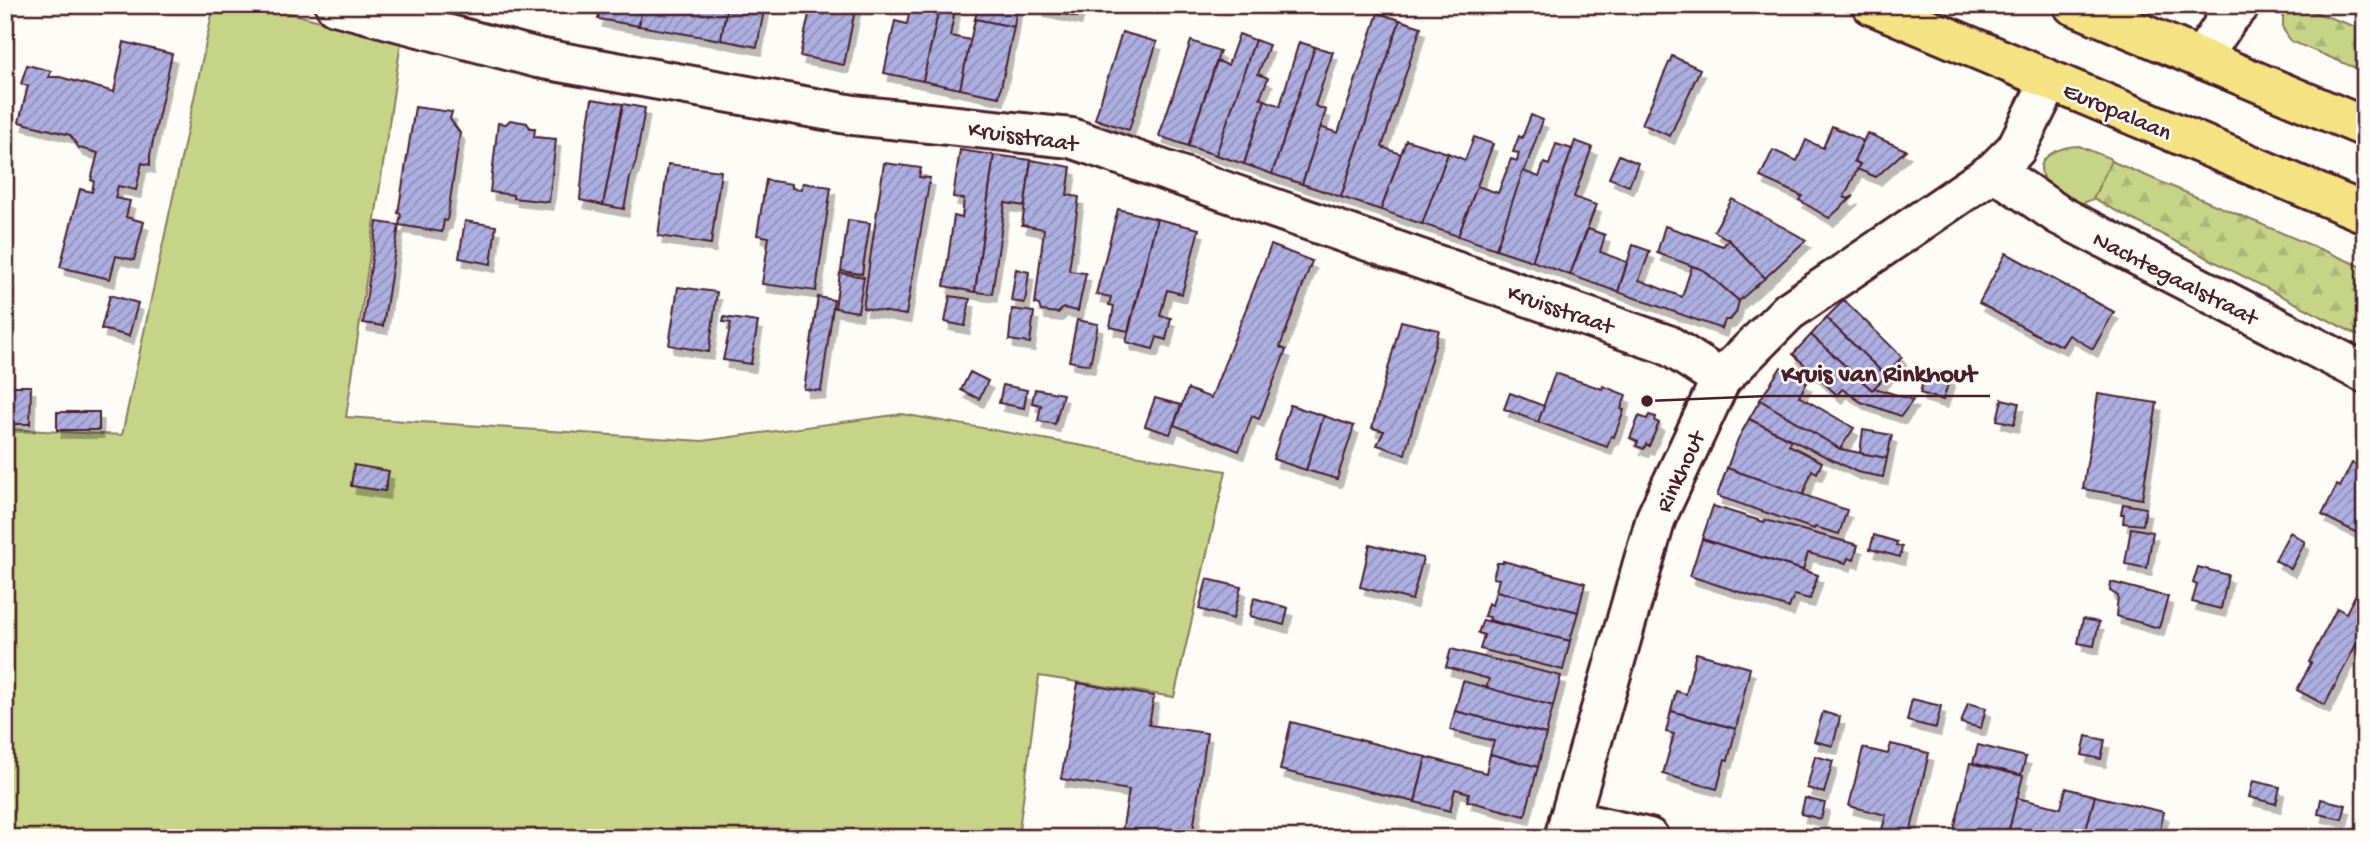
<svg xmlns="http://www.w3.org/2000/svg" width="2370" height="843" font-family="'Gochi Hand',sans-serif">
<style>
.green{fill:#c6d488;stroke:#887a5a;stroke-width:2}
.forest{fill:url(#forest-firs);stroke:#887a5a;stroke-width:2}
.building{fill:url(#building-hatch);stroke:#4a1f2b;stroke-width:2;filter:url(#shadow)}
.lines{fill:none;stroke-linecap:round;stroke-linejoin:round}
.minor-casing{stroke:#4a1f2b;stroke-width:44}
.highway-casing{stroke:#4a1f2b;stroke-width:44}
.minor{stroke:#fdfcf7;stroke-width:38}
.highway{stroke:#f4e382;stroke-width:38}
.labels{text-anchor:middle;stroke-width:5;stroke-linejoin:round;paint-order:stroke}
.street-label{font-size:24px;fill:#4a1f2b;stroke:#fdfcf7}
.leader{fill:none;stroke:#4a1f2b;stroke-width:2.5}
.callout-dot{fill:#4a1f2b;stroke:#fdfcf7;stroke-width:2.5}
.callout-label{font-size:26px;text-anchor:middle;font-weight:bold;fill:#4a1f2b;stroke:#fdfcf7;stroke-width:5;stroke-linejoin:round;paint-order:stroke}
</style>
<defs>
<pattern id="forest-firs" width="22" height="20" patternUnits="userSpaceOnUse" patternTransform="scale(1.75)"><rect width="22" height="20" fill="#c6d488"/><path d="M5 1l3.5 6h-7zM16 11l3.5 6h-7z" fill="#acb676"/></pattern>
<pattern id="building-hatch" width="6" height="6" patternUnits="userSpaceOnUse" patternTransform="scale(1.75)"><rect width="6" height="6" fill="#acafe0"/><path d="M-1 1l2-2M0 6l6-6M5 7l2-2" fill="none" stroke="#8e8eb6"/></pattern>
<filter id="shadow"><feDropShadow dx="4.5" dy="8" stdDeviation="0" flood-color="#0004"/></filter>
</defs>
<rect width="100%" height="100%" fill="#fdfcf7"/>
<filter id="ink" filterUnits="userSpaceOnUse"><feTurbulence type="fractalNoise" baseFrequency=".0143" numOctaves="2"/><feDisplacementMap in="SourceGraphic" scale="14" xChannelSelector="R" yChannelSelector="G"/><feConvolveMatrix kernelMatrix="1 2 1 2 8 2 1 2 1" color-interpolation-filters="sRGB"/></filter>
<g filter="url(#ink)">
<g class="green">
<path d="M214 5H259L401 42 346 417 702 441 902 414 1226 471 1174 697 1039 676 1018 838H5V429L122 435Z"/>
<path d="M2079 146 2109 158 2111 161 2093 199 2081 204C2070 198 2052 192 2045 180 2030 157 2062 146 2079 146Z"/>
</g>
<g class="forest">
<path d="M2283 5H2294L2365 30V72L2291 41 2283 29Z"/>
<path d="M2111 161 2365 268V339L2093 199Z"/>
</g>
<g class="building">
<path d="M601 5H642L639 26 598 19Z"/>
<path d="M642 5H727L721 40 639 26Z"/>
<path d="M727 5H765L757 47 721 40Z"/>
<path d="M811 5H856L844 65 800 56Z"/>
<path d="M911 5H940L923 81 884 73 895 21 907 24Z"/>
<path d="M940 5H956L950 36 971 40 960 89 923 81Z"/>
<path d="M979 5H1017L1014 27 975 19Z"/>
<path d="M1041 5H1080L1077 17 1040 9Z"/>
<path d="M1378 13 1400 20 1341 197 1302 184 1320 127 1338 133Z"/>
<path d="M975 19 1014 27 999 97 960 89Z"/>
<path d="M1400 20 1421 27 1382 147 1401 154 1381 210 1341 197Z"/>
<path d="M1122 32 1157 42 1129 130 1095 119Z"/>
<path d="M1239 34 1255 40 1216 155 1188 146 1217 61 1228 65Z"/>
<path d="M1255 40 1269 45 1258 74 1268 78 1260 98 1265 100 1244 164 1216 155Z"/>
<path d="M1191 41 1220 51 1188 146 1159 136Z"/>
<path d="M124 42 172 54 150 155V165L142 163 136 190 118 186 115 198 130 201 126 217 144 222 134 260 116 256 110 279 60 267 80 189 92 192 94 181 91 180 98 153 79 148 70 135 19 122 28 86 21 84 27 65 51 71 49 77H60L114 92Z"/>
<path d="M1299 42 1315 47 1272 174 1244 164 1265 100 1280 106Z"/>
<path d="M1315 47 1333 52 1315 106 1326 110 1302 184 1272 174Z"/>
<path d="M1672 56 1700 69 1670 136 1642 124Z"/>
<path d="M592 99 623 104 603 205 580 200 585 143Z"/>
<path d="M623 104 645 108 636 161 630 178 624 209 603 205Z"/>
<path d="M415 107 452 112 450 119 460 133 447 221 444 220 442 232 399 225 401 214 398 213Z"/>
<path d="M1531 115 1543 120 1496 249 1458 236 1477 186 1498 193 1511 159 1517 161 1519 153 1513 152 1519 136 1522 138Z"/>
<path d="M510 120 527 123 530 128H535L534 137 556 139 549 202 513 198V195L490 192 498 123 506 124Z"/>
<path d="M1832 126 1863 141 1854 161 1860 164 1844 197 1848 199 1854 196 1829 218 1799 200 1802 196 1760 177 1773 150 1797 161 1806 140 1823 148Z"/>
<path d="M1867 133 1906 150 1876 177 1857 169 1860 164 1854 161Z"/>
<path d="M1474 137 1493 144 1458 236 1422 224 1448 153 1465 160Z"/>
<path d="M1406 140 1448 153 1422 224 1381 210Z"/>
<path d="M1575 141 1592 147 1574 197 1596 205 1570 275 1532 261Z"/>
<path d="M1556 144 1572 149 1532 261 1496 249 1523 171 1539 177 1544 163 1549 165Z"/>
<path d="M960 150 994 155 975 292 944 286 954 216 962 218 964 199 953 197Z"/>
<path d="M994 155 1031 160 1025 206 1005 203 992 294 975 292Z"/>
<path d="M1619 155 1638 163 1629 186 1609 178Z"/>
<path d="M1031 160 1071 167 1067 195 1079 197 1069 271 1086 273 1078 311 1063 308 1058 313 1041 311 1039 305 1035 304 1044 229 1022 225Z"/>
<path d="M884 163 921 168 919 177 930 178 906 315 863 308Z"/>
<path d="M668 164 721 171 711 244 658 236Z"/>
<path d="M766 180 792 184V188L802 189 803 183 831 187 816 291 762 284 769 237 757 235Z"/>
<path d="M1732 199 1806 240 1765 278 1729 240 1714 231Z"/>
<path d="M1118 209 1157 219 1128 331 1110 327 1114 306 1109 305 1111 297 1096 294Z"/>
<path d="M1157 219 1199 229 1182 294 1167 290 1160 316 1171 318 1166 340 1157 337 1153 349 1126 342Z"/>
<path d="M848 220 870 223 862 274 841 271Z"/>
<path d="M465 221 496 226 491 264 459 258Z"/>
<path d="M377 222 399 225 383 326 363 323Z"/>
<path d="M1665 226 1723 246 1729 240 1765 278 1739 301 1703 270 1657 253Z"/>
<path d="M1588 229 1605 235 1600 252 1627 262 1618 292 1570 275Z"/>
<path d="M1271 245 1312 261 1280 347 1286 350 1259 419 1252 416 1239 451 1174 425 1188 389 1211 398Z"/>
<path d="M1633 245 1650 251 1639 280 1682 297 1692 266 1703 270 1739 301 1736 313 1730 320H1725L1722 329 1618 292Z"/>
<path d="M2006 253 2114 312 2093 349 2069 335 2062 346 2039 336 1979 303Z"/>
<path d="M1016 269 1029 272 1025 303 1011 301Z"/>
<path d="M840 273 864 277 858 312 835 308Z"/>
<path d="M678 287 717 292 709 352 669 345Z"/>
<path d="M110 295 138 303 129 336 101 329Z"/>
<path d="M950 296 970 299 965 326 945 322Z"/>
<path d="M818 297 834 300 821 391 804 389Z"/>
<path d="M1844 300 1902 357 1886 376 1826 318Z"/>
<path d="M1012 309 1034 312 1030 343 1009 340Z"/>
<path d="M724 317 758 322 751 364 723 360 731 323 723 322Z"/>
<path d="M1826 318 1886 376 1872 390 1811 335Z"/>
<path d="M1077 320 1098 324 1090 365 1069 361Z"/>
<path d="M1401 321 1439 330 1405 454 1377 445 1384 431 1372 428Z"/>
<path d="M1811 335 1872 390 1875 388 1913 400 1901 416 1861 402 1842 389 1837 395 1793 354Z"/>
<path d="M1781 367 1807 383 1799 396 1854 428 1840 449 1760 400Z"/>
<path d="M970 372 988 381 979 399 961 390Z"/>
<path d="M1925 372 1950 378 1943 400 1920 393Z"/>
<path d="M1555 373 1602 389 1603 386 1626 395 1621 409 1624 410 1614 437 1611 436 1607 447 1538 422Z"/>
<path d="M1003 385 1027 390 1024 408 999 403Z"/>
<path d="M5 386H31L30 424H5Z"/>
<path d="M1035 389 1063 394 1055 424 1038 421 1041 405 1032 403Z"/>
<path d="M1510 393 1544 406 1538 422 1504 409Z"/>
<path d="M2098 394 2157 403 2142 499 2083 489Z"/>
<path d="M1155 398 1181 405 1170 434 1145 426Z"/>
<path d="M2002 399 2019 403 2014 424 1997 420Z"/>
<path d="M1760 400 1840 449 1887 458 1883 477 1857 472 1749 419Z"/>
<path d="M1290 405 1324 416 1306 470 1273 459Z"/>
<rect x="57" y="412" width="42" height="18"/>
<path d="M1649 415 1656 417 1655 421 1659 423 1649 446 1646 444 1644 449 1636 446 1638 442 1630 438 1639 416 1647 419Z"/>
<path d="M1324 416 1354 426 1337 479 1306 470Z"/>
<path d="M1749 419 1791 440 1789 445 1822 462 1817 473 1812 470 1803 495 1727 468 1738 439Z"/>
<path d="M1863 430 1892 435 1887 458 1860 453Z"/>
<path d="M2352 463 2365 470V537L2322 515 2337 485 2340 487Z"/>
<path d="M354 465 389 471 385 491 351 486Z"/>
<path d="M1727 468 1847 510 1839 534 1815 527 1814 529 1717 496Z"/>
<path d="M2123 504 2146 508 2143 525 2123 523 2124 514H2121Z"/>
<path d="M1713 506 1764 522 1765 520 1858 545 1854 560 1848 558 1846 563 1808 553 1803 570 1702 539Z"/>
<path d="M2131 528 2153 532 2147 568 2125 564Z"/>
<path d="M2290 532 2305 542 2291 569 2275 560Z"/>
<path d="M1874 535 1897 542 1896 545 1902 547 1900 557 1870 549Z"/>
<path d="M1702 539 1818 575 1810 599 1794 595 1789 608 1690 576Z"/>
<path d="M1370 544 1423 558 1412 600 1360 587Z"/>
<path d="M1503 561 1585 583 1578 612 1496 591 1499 579 1493 578 1497 563H1503Z"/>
<path d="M2198 567 2228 575 2221 609 2192 602 2197 585 2193 583Z"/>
<path d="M2365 577V627L2325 705 2297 690 2311 663 2309 662 2337 608 2346 613Z"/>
<path d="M1207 579 1241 587 1233 619 1199 609Z"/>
<path d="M2111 582 2168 597 2159 628 2116 616 2118 596 2110 591Z"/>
<path d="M1496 591 1578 612 1570 641 1489 620 1490 617 1484 616 1488 603 1492 605Z"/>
<path d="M1254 598 1288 608 1284 625 1250 616Z"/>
<path d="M2083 619 2099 622 2094 646 2078 643Z"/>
<path d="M1483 620 1570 641 1563 670 1480 649 1484 635 1478 633Z"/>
<path d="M1451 649 1561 676 1553 706 1486 688 1489 679 1446 667Z"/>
<path d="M1696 653 1750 668 1736 729 1671 711 1676 691 1686 694Z"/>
<path d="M1463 681 1553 706 1546 734 1455 711Z"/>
<path d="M1078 683 1154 696 1149 725 1207 733 1192 838H1158L1122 832 1129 790 1061 779Z"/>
<path d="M1912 699 1941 706 1936 728 1907 721Z"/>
<path d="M1968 703 1986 708 1981 728 1961 723Z"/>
<path d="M1455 711 1546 734 1538 767 1490 754 1494 741 1450 730Z"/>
<path d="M1671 711 1736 729 1728 760 1725 759 1717 789 1663 774 1674 734 1666 732Z"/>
<path d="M1823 712 1840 717 1833 746 1814 741Z"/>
<path d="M1291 722 1426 757 1415 802 1280 770Z"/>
<path d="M2086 736 2105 740 2101 759 2082 755Z"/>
<path d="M1891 744 1929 753 1909 838 1881 833 1886 815 1849 806 1863 748 1888 754Z"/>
<path d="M1978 745 2026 757 2021 775 1973 763Z"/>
<path d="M1490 754 1538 767 1525 816 1467 801 1469 793 1455 789 1450 811 1415 802 1426 757 1486 773Z"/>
<path d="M1815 756 1833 761 1824 793 1807 788Z"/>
<path d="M1970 763 2023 776 2007 838H1952Z"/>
<path d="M2253 781 2280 787 2276 804 2249 797Z"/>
<path d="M2066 788 2095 796 2084 838H2007L2017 798 2061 808Z"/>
<path d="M2095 796 2164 812 2158 838H2084Z"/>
<path d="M1805 798 1825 803 1821 819 1801 814Z"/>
<path d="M2321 799 2346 805 2342 819 2318 814Z"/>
</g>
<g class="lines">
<g class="minor-casing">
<g id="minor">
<path d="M335 5 538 58 853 115 1071 138 1668 345 1721 379"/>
<path d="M2201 59 2228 18 2240 5"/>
<path d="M1994 171 2059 215 2365 373"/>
<path d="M1569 820 1649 838"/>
<path d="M1564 838 1656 518 1721 379 1789 311 1994 171 2016 149 2050 81"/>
</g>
</g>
<g class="highway-casing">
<g id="highway">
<path d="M1872 5 2365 213"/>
<path d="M2073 5 2365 127"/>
</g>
</g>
<use href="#minor" class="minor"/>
<use href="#highway" class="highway"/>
</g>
</g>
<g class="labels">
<g class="street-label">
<text transform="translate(2118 110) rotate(23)" y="8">Europalaan</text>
<text transform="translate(1023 135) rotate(8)" y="8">Kruisstraat</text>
<text transform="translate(2176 277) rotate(27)" y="8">Nachtegaalstraat</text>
<text transform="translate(1561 308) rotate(19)" y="8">Kruisstraat</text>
<text transform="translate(1679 471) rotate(-65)" y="8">Rinkhout</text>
</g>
</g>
<path class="leader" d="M1647 401L1767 396H1990"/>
<circle class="callout-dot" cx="1647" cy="401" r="7"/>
<g class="callout-label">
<text x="1879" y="381">Kruis van Rinkhout</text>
</g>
<rect width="2370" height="843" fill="none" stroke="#fdfcf7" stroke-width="28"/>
<rect x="14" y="14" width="2342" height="815" fill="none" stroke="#4a1f2b" stroke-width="2.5" filter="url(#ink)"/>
</svg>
